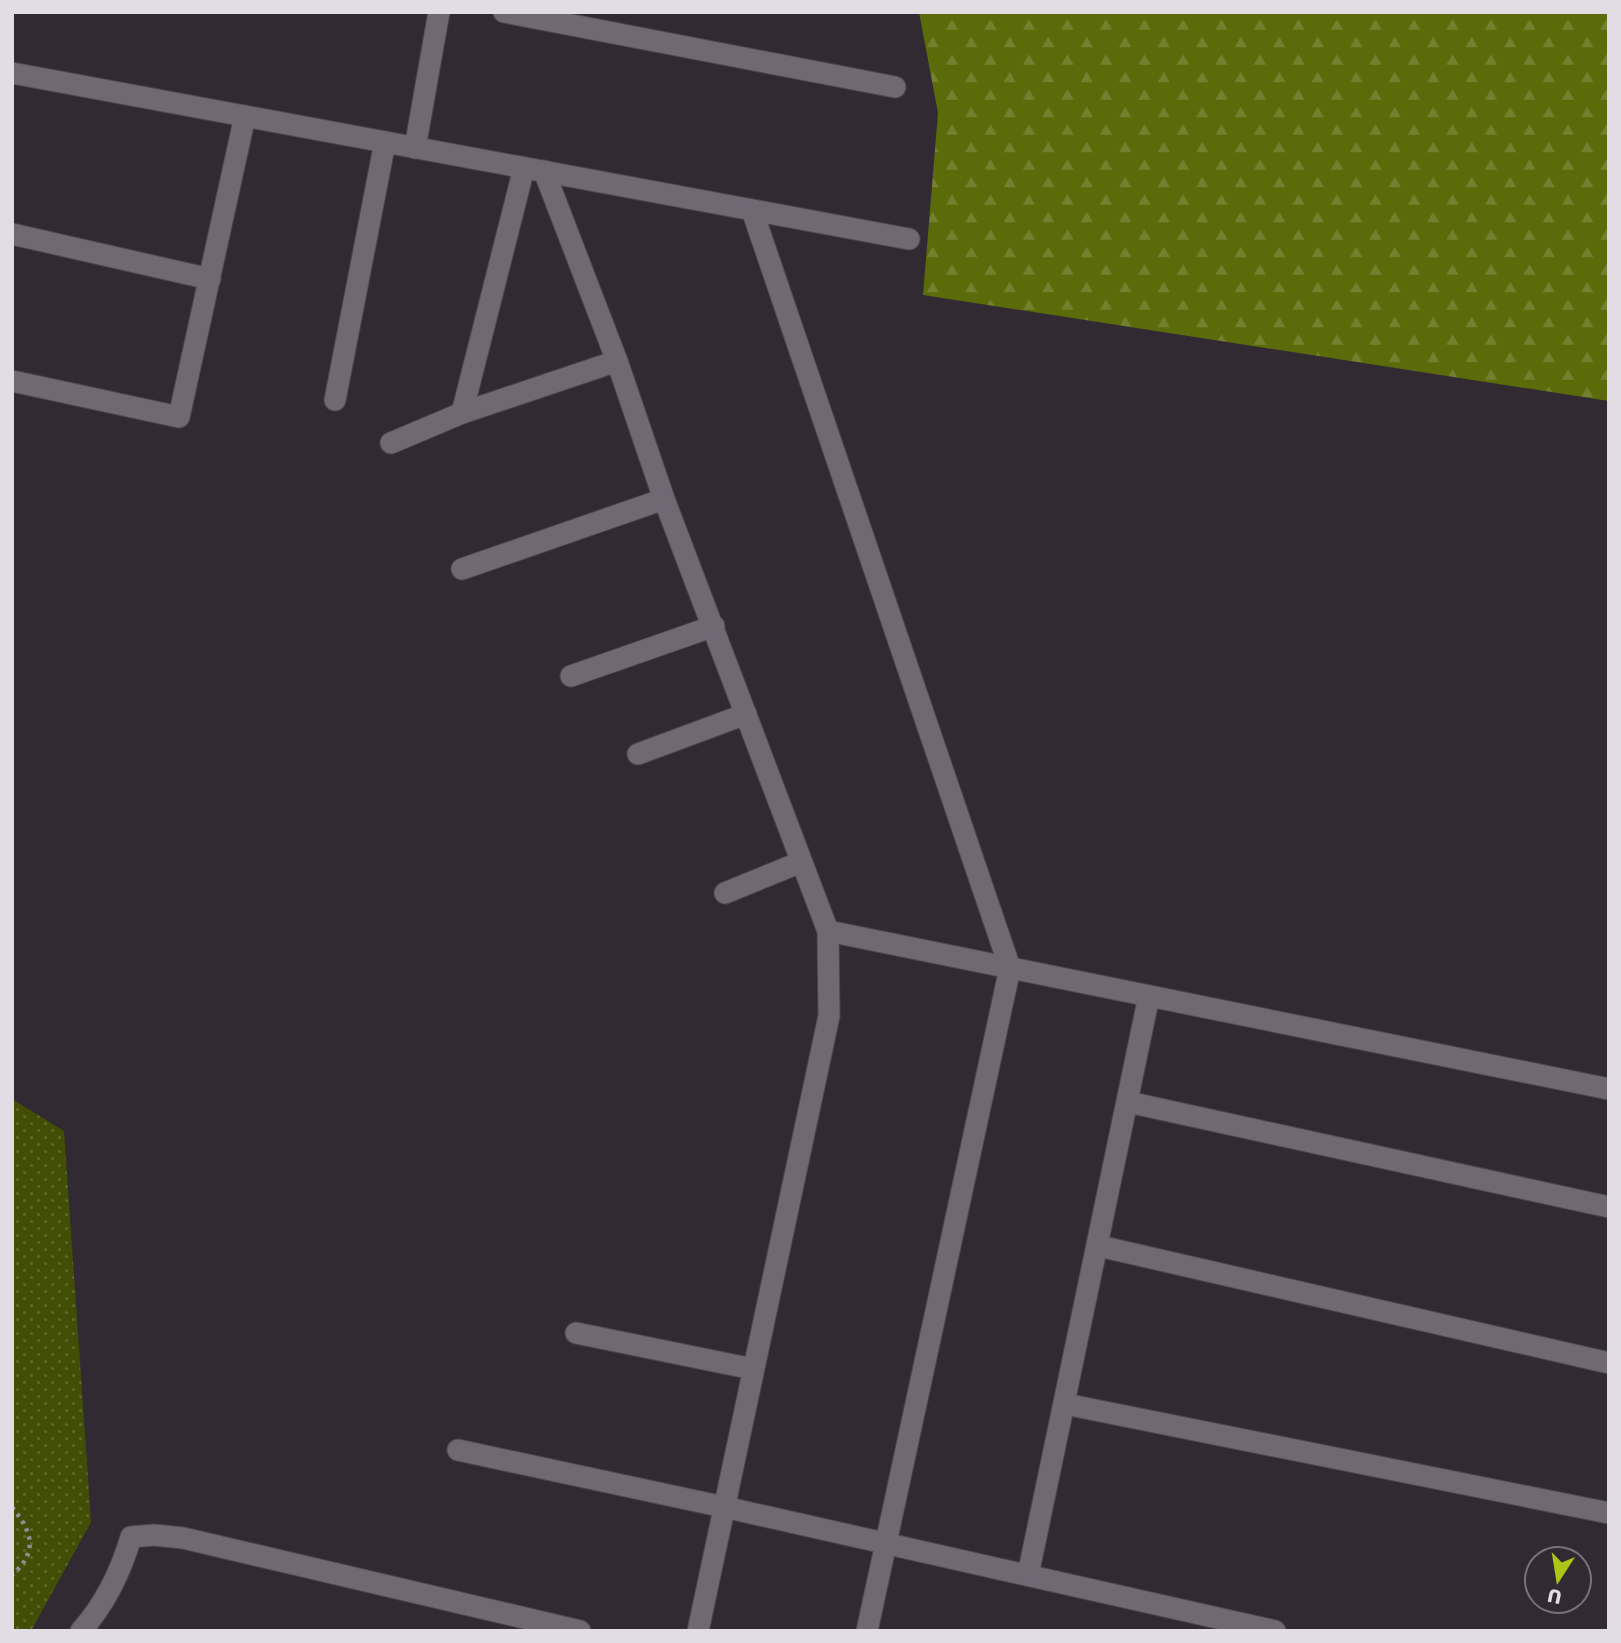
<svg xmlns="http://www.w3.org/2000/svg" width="1621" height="1643" font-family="Rubik,sans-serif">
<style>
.green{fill:url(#green-dots)}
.forest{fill:url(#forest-firs)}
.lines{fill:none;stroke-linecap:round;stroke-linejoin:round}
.minor-casing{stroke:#4d484f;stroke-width:23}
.path{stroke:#918b93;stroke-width:4.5;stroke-dasharray:3.5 5;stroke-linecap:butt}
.minor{stroke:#706974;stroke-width:21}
</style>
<defs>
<pattern id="green-dots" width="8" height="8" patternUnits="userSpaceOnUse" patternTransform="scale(1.75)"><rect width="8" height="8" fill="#424e05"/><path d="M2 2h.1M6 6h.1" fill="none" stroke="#5d6729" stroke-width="1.8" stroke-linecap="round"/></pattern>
<pattern id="forest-firs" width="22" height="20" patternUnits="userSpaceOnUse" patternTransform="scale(1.75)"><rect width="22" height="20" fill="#5c6b0a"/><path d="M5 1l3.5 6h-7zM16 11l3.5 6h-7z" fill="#73802e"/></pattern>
</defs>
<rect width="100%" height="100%" fill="#312a33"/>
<path class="green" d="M12 1099 64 1131 91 1522 31 1631H12Z"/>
<path class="forest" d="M919 12H1609V401L923 295 938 113Z"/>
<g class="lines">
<g class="minor-casing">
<g id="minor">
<path d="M504 12 895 87"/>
<path d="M12 73 909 239"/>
<path d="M415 148 439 12"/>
<path d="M544 171 617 361 664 499 828 931 829 1016 698 1631"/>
<path d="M752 210 1010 968 867 1631"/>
<path d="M12 234 210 279"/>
<path d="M12 381 179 417 245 116"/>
<path d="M335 400 385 142"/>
<path d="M462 413 524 168"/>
<path d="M391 443 462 413 617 361"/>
<path d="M462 569 664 499"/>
<path d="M571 676 714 626"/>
<path d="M638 754 746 714"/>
<path d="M725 893 801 862"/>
<path d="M828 931 1609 1089"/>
<path d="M1128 1102 1609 1207"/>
<path d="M1099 1246 1609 1363"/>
<path d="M576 1333 753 1369"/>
<path d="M1065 1404 1609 1513"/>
<path d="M458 1450 724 1507 1275 1631"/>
<path d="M1028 1575 1149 996"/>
<path d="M81 1631C105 1604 121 1571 131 1537L154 1535 183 1538 580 1631"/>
</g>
</g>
<path class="path" d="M12 1507C32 1532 39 1551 12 1575"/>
<use href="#minor" class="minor"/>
</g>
<rect width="1621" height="1643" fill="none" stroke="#e2dde4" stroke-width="28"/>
<g transform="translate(1558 1580) rotate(192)"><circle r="33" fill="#312a33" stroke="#78727a" stroke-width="2"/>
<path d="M0-5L12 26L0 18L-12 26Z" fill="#abc615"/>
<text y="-10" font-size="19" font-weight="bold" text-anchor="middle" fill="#e2dde4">U</text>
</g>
</svg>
